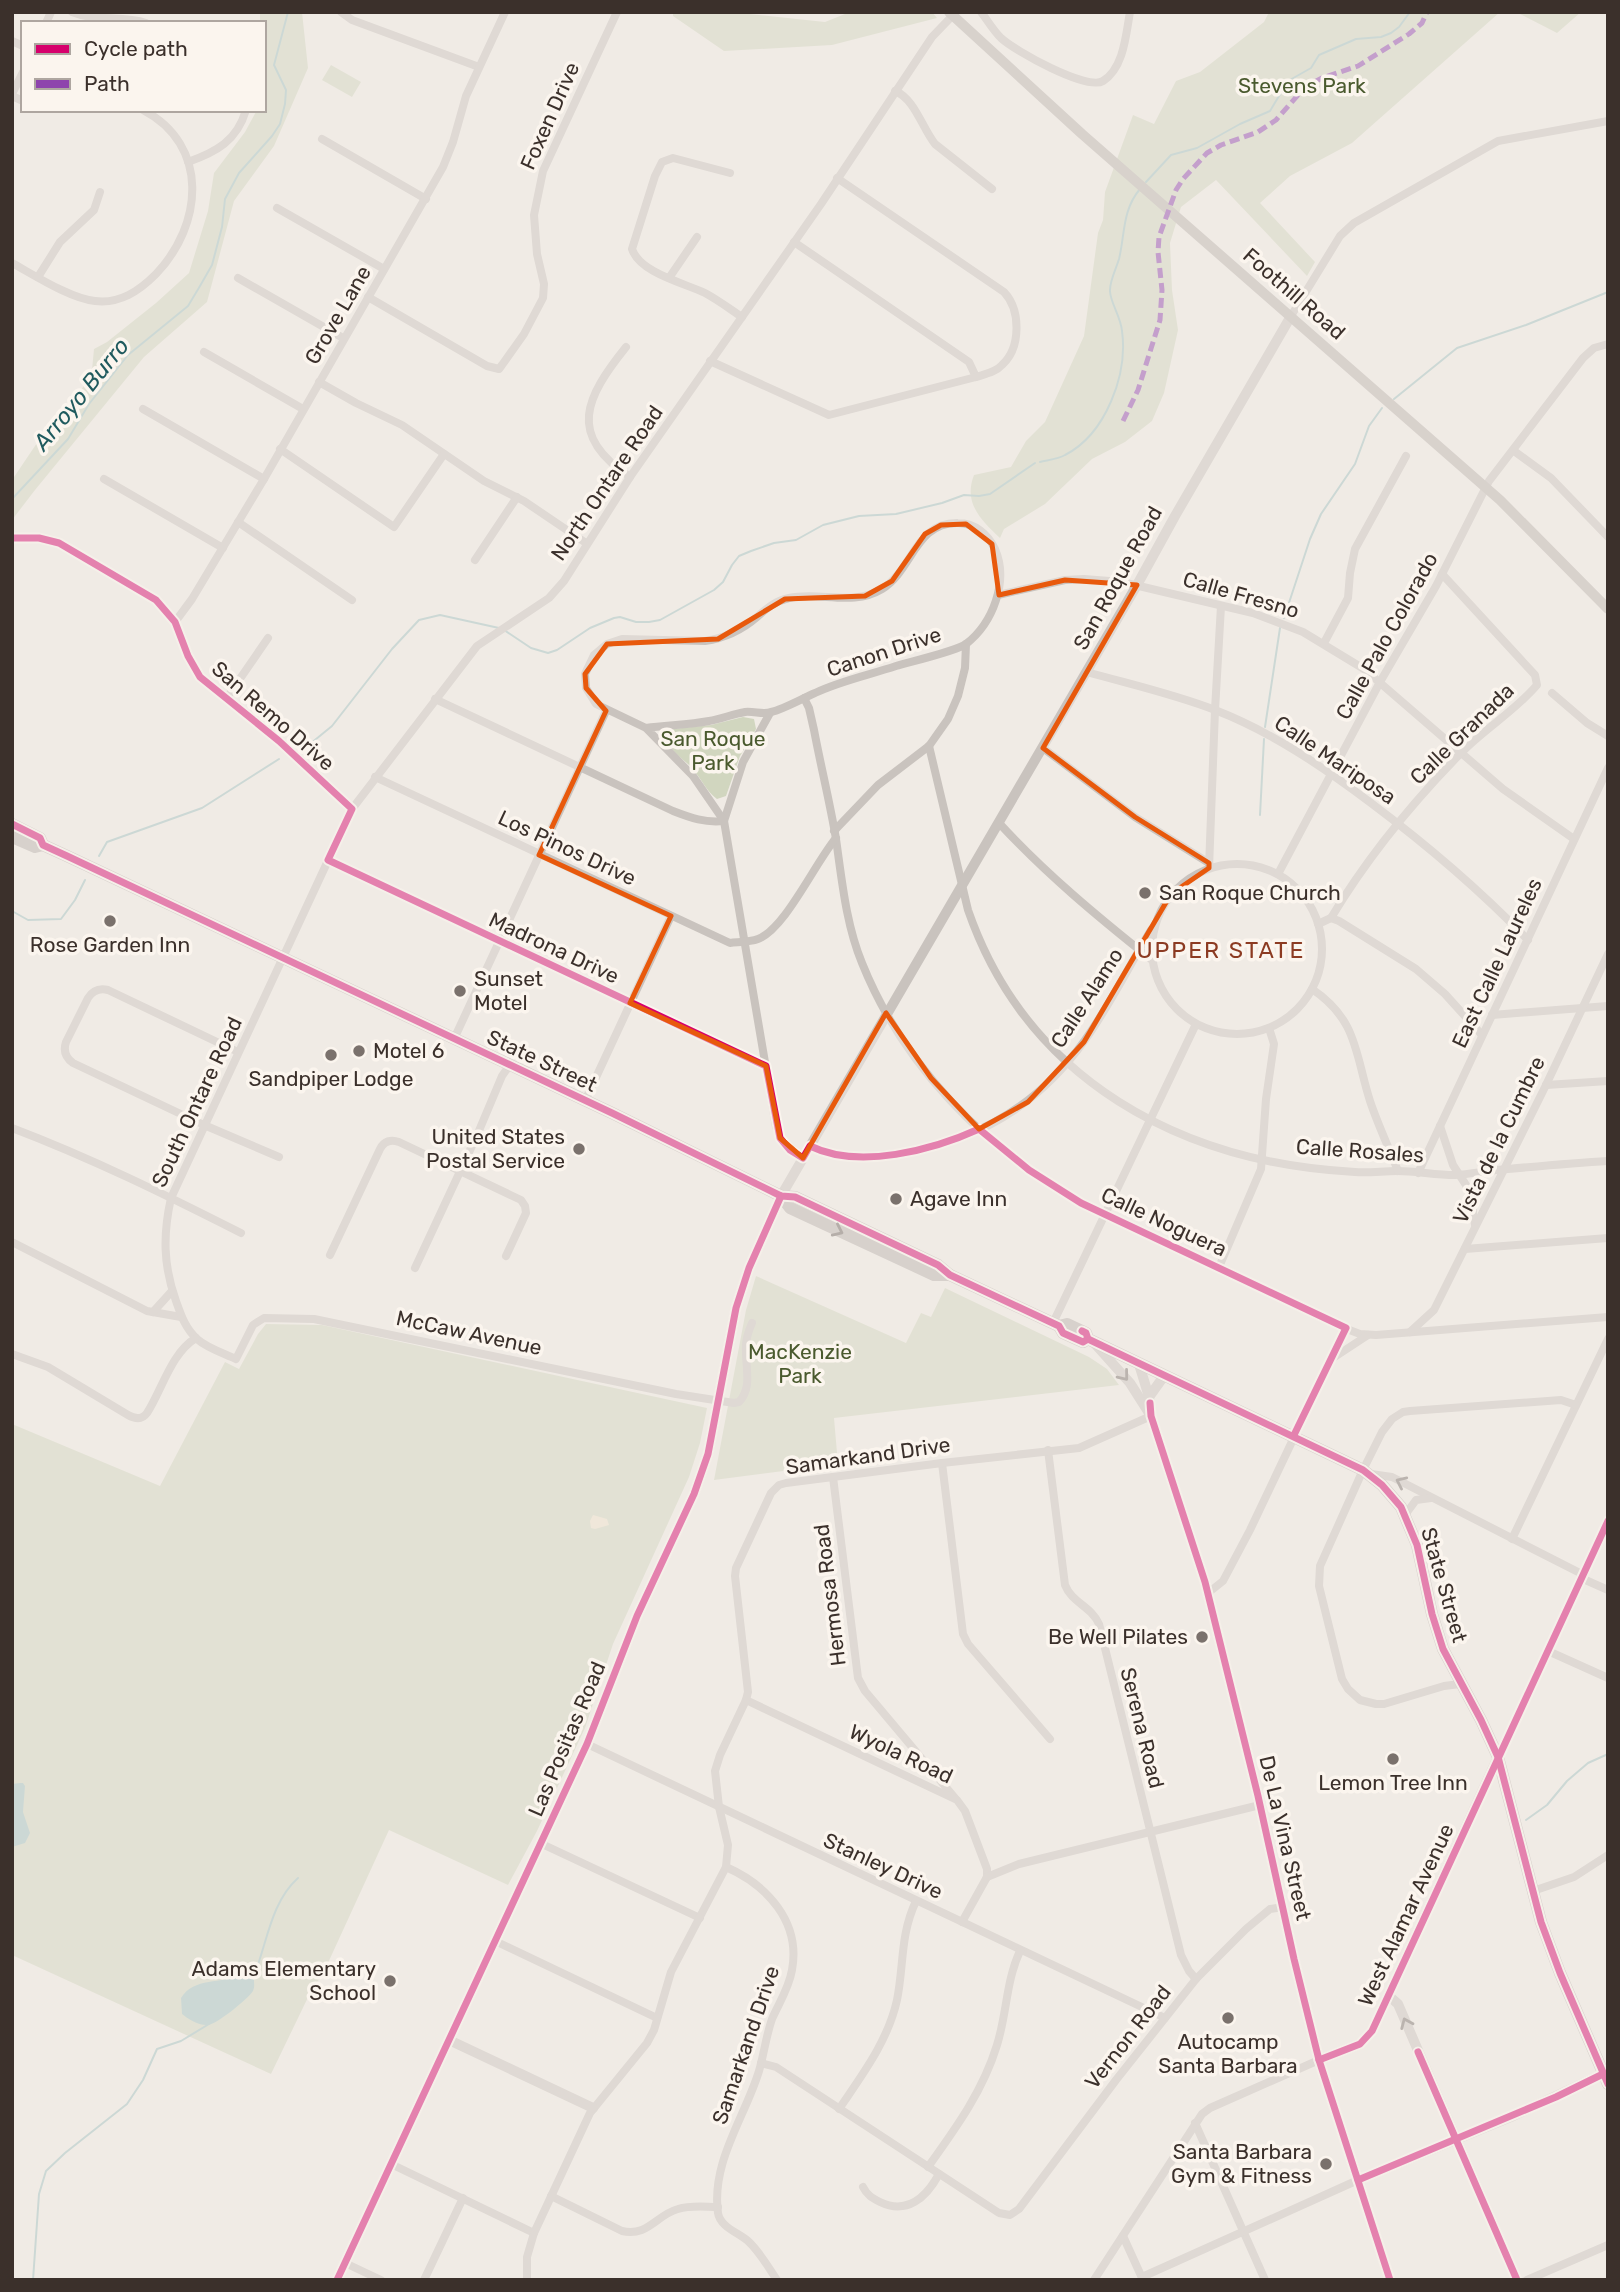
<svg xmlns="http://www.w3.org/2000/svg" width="1620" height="2292" font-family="Rubik,sans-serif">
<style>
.green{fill:#d1d6bf}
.sand{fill:#efe3cc}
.water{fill:#a1c2c1}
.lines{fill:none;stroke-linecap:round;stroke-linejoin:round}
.stream{stroke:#a1c2c1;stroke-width:2}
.minor{stroke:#c9c3be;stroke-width:8}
.tertiary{stroke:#c9c3be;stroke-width:10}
.secondary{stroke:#bab3ae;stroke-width:10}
.primary{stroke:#b8b1ad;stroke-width:12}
.quiet{stroke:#8e44ad;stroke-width:5;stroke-dasharray:10 5;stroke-linecap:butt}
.cycleway-casing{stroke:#fbf5ee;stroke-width:11}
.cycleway{stroke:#d6006c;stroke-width:7}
.oneway{stroke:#6d645f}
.oneway2{stroke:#7b726d}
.marked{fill:none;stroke:#e8590c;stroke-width:5;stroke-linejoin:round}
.poi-dot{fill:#7a716c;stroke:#fbf5ee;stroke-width:2.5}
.labels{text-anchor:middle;stroke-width:7;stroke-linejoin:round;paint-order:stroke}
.park-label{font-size:21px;fill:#4a5a2e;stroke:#fbf5ee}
.street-label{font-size:21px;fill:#3b302b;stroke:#fbf5ee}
.poi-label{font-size:21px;fill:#3b302b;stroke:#fbf5ee;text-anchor:start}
.water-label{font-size:23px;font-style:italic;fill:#1f5a5e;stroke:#fbf5ee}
.neighbourhood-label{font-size:23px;letter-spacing:2px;fill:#8c3b22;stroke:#fbf5ee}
</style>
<rect width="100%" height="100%" fill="#f0ebe5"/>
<g class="green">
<path d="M260 12H302L308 68 274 146 234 201 207 302 144 357 35 490 12 520V480L39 440 75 402 92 370 94 349 107 342 156 303 189 273 208 211 214 173 245 132 257 110H264V97L267 93 264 82V23H260Z"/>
<path d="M673 12H730L825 22 850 12H932L937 18 832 45 724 51 673 16Z"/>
<path d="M1269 12H1500L1352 143 1290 176 1260 203 1315 262 1307 276 1216 180 1181 207 1170 243 1172 290 1178 330 1164 393 1152 421 1125 442 1092 459 1045 504 1004 529 1000 538C981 520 963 503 974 475L1011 467 1026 441 1045 422 1084 336 1098 233 1103 220 1105 192 1133 115 1154 124 1176 81 1200 72 1264 22Z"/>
<path d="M1516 12H1581L1557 33Z"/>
<path d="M331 65 361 82 352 97 322 80Z"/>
<path d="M743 717 754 719 756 729 740 756 726 796 717 799C706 791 701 778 692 768 684 759 665 748 666 735L672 729 711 725Z"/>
<path d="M756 1276 906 1343 921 1313 931 1317 945 1288 1089 1357 1107 1369 1119 1385 834 1418 838 1464 714 1480 746 1310Z"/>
<path d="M266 1324 322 1325 707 1408 700 1443 689 1477 613 1644 585 1728 537 1831 508 1885 389 1830 322 1976 313 1987 271 2074 12 1955V1424L160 1486 225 1362 239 1369 258 1334Z"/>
</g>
<path class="sand" d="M593 1515 607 1519 609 1525 595 1529 591 1528 590 1521Z"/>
<g class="water">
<path d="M20 1783H23L25 1786 23 1812 30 1833 25 1843 12 1847V1784Z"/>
<path d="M242 1975H249L254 1980C254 1985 255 1986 253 1991 249 1998 216 2025 208 2025 199 2026 188 2019 182 2014L181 1998C194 1977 221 1984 242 1975Z"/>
</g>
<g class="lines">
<g class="stream">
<path d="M1146 182 1171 155 1197 148 1240 124 1270 111 1288 81 1311 68 1319 55 1356 39 1381 37 1391 33 1399 27 1410 12"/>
<path d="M1394 399 1457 348 1526 325 1608 292"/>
<path d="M1040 462C1048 460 1058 459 1065 455 1106 434 1128 374 1122 331 1121 317 1109 300 1110 290 1110 280 1116 269 1119 259 1125 235 1122 210 1140 189"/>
<path d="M12 499 68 439 89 404 128 355 188 306 200 286 212 265 222 227 225 199 239 173 272 136 280 124 285 104 286 90 274 65 288 12"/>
<path d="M1284 618 1310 539 1321 514 1355 464 1369 426 1382 408"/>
<path d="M504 630 531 648 548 653 557 650 590 628 614 618 620 617 636 622H649L660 620 714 590 723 582 732 565 739 556 751 551 774 543 796 540 823 525 859 516 896 514 942 503 964 495 979 496 990 494 1035 463"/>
<path d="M1265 727 1280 628"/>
<path d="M310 744 332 726 392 649 419 620 440 615 499 628"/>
<path d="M1260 815 1264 739"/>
<path d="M99 856 107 842 202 808 279 759"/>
<path d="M12 911 28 920 61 919 75 900 85 880"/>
<path d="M1526 1820 1547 1805 1567 1781 1588 1763 1608 1754"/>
<path d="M253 1978C267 1945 270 1903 298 1878"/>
<path d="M33 2280 39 2194 46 2171 65 2153 127 2104 143 2080 157 2049 181 2041 209 2024"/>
</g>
<g class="minor">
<path d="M72 12C96 22 122 15 146 23"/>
<path d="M341 12 352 20 479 67"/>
<path d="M981 12C988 21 993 30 1001 38 1015 51 1087 91 1103 81 1124 68 1126 34 1130 12"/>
<path d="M46 23 51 12"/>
<path d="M12 41 23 46"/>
<path d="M895 91C915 99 922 128 935 144L992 189"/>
<path d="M12 94 23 72"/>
<path d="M12 96 23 101"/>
<path d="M322 139 426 199"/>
<path d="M188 162C216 152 237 141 246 110"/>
<path d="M730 173 673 158 662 162 655 176 632 249C640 273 684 283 705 293 718 300 730 309 742 317"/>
<path d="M277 208 384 269"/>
<path d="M794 242 969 362 976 377"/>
<path d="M12 263C34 275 71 299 95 301 120 304 139 291 156 274 203 225 210 145 143 110"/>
<path d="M38 277 60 242 94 210 100 192"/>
<path d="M238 278 343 338"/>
<path d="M669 278 697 237"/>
<path d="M368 297 487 366 499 369 502 365 524 334 543 298 544 284 537 254 534 215 543 171 617 12"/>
<path d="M1291 316 1340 236 1354 223 1498 141 1608 121"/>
<path d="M626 347C586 397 566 435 630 477"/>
<path d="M204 352 303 409"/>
<path d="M710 361 829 415 976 377C985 374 996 372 1002 365 1021 348 1021 310 1004 292L837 178"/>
<path d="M319 382 356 403 402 425 484 481 524 501 586 543"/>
<path d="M143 409 264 479"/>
<path d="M280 449 394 527 444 454"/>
<path d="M1514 451 1551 478 1608 537"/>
<path d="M104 479 223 548"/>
<path d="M238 522 352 600"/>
<path d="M12 538H39L59 543 156 600 175 622 188 656 200 677 279 741 352 809"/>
<path d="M475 560 517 497"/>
<path d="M998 595 1065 580 1084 579 1122 582 1253 613 1303 632 1364 669 1503 789 1574 839"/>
<path d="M175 622 192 599 264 479 443 167 453 142 466 96 505 12"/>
<path d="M1324 643 1348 598 1350 573 1355 549 1406 456"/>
<path d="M1087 672C1129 684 1174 694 1215 710 1272 732 1323 767 1371 803 1427 845 1479 889 1528 940"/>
<path d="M1552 693 1587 723 1608 736"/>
<path d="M804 698 809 708 814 730C821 767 830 803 836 839 842 881 846 924 862 963 903 1065 984 1148 1078 1201 1123 1226 1171 1245 1217 1266 1265 1288 1311 1316 1360 1334L1376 1335 1608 1317"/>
<path d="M226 699 268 638"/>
<path d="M435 699 673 811C691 818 705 823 724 821L743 762 770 713"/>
<path d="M646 728C667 725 688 725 709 721 721 719 733 714 745 712 754 711 764 715 771 712 784 709 803 698 815 693 840 681 869 675 896 666 909 662 957 651 966 644 993 623 1009 581 995 549 988 534 975 523 958 523 915 522 913 570 882 589 852 607 820 591 789 598 775 601 767 608 757 617 742 630 726 638 705 641L622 639 607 644 594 655 585 674 586 688 596 704 646 728 693 776 724 821 776 1127 784 1144 803 1158"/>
<path d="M929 746 968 910C1027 1080 1181 1163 1355 1172 1369 1173 1383 1171 1397 1171 1416 1171 1435 1175 1455 1175 1472 1174 1490 1170 1508 1169 1541 1166 1574 1163 1608 1161"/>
<path d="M1043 748 1135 817 1209 863"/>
<path d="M375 777 730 943C739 942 750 942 758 939 785 929 815 863 836 838"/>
<path d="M999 823C1046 874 1098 917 1152 960"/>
<path d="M834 831 878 785 929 746 948 719 958 696 965 668 966 644"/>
<path d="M328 860 766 1066"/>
<circle cx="1237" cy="949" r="85"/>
<path d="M1209 868 1215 710 1221 606"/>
<path d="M1278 874 1380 682 1436 586 1489 481 1583 358 1594 348 1608 344"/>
<path d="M1331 918C1367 858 1412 803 1461 753 1484 729 1515 711 1537 685L1535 675 1442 574"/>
<path d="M1318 924 1331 918 1339 921 1416 969 1445 994 1482 1035"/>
<path d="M1312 989C1358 1020 1355 1054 1370 1101 1378 1125 1389 1148 1398 1171"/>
<path d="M1492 1015 1608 1006"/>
<path d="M454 1039 606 711"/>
<path d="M238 1052 108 990C100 988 93 990 88 998L66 1042C63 1051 66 1058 73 1063L204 1125 279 1157"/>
<path d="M1546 1085 1608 1081"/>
<path d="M585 1101 671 916"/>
<path d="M1440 1126 1453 1165 1466 1185 1471 1199 1475 1225"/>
<path d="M12 1128C91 1158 166 1195 241 1233"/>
<path d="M810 1146C839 1160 873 1157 905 1152 981 1140 1041 1102 1085 1040 1110 1005 1129 966 1151 930"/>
<path d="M1418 1173 1608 768"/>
<path d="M12 1242 147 1311 181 1317"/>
<path d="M1465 1249 1608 1238"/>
<path d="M330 1255 380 1149C384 1141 391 1139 399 1142L521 1200 525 1206 526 1213 506 1256"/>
<path d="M1219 1267 1261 1169 1266 1099 1274 1044 1269 1028"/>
<path d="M415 1268 478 1133 502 1076 509 1066"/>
<path d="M153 1312 172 1291"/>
<path d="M752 1323C748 1332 745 1342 746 1352 746 1370 752 1388 739 1402L734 1403 676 1394 314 1319 264 1318 253 1325 236 1359C223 1353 207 1348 197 1339 185 1328 181 1315 176 1301 163 1265 163 1234 171 1198L352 809 477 646 549 598 564 581 630 477 821 204 932 37 956 12"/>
<path d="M1053 1323 1196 1024"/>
<path d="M1410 1332 1434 1310 1546 1085 1608 954"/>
<path d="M12 1354 48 1367 128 1415C135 1419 142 1420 147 1413 162 1390 171 1353 196 1338"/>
<path d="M1333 1358 1368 1335"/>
<path d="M1048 1450 1065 1585C1072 1603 1091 1606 1099 1624L1181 1955 1189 1971 1196 1979"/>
<path d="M942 1463 963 1634 968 1644 1050 1739"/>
<path d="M1371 1474 1392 1477 1582 1574"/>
<path d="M833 1477 858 1678 865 1691 955 1798"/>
<path d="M1405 1515 1416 1500 1431 1498"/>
<path d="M1512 1539 1608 1339"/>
<path d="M1581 1578 1608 1590"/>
<path d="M1208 1593 1223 1581 1250 1530 1346 1328"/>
<path d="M1548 1651 1608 1678"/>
<path d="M1460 1684 1444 1686 1384 1704H1376L1360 1700 1348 1689 1342 1679 1319 1586 1320 1566 1363 1470 1382 1432 1392 1419 1403 1412 1410 1411 1561 1400 1576 1405"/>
<path d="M746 1700 957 1800 965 1811 987 1869V1877L962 1922"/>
<path d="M587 1744 1165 2018"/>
<path d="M1498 1757 1608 1521"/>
<path d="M542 1844 700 1918"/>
<path d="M726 1867C767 1885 801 1922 792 1970 789 1988 779 2003 772 2019 766 2036 764 2054 759 2071 745 2117 711 2162 718 2213 720 2227 739 2233 748 2241 760 2252 768 2267 777 2280"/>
<path d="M987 1877 1019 1864 1260 1805"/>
<path d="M1533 1891 1574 1877 1608 1855"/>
<path d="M495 1941 657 2018"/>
<path d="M761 2063 776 2067 999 2213 1010 2215 1019 2209 1116 2080 1196 1979 1246 1929 1270 1909 1283 1907"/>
<path d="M839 2109C862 2075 888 2041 897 2000 904 1965 900 1935 916 1901"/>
<path d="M1195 2123 1265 2280"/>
<path d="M391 2164 534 2233"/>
<path d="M928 2167C956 2128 983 2091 997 2045 1007 2013 1006 1981 1020 1951"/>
<path d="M863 2187C867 2195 872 2198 880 2202 907 2215 926 2198 939 2174"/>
<path d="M551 2196 622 2231C648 2237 656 2215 678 2209 691 2205 705 2207 718 2207"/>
<path d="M1123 2236 1143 2280"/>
<path d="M345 2263 381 2280"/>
<path d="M1142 2277 1358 2180"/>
<path d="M424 2280 463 2198"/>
<path d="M527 2280V2257L534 2233 590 2113 647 2043 654 2030 671 1972 726 1867 728 1845 719 1807 715 1771 720 1755 746 1700 748 1692 735 1576 736 1568 771 1493 779 1485 786 1483 942 1463 1079 1448 1151 1416"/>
<path d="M1094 2280 1202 2114 1210 2108 1319 2060"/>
<path d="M1527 2280 1608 2245"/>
</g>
<g class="tertiary">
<path d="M781 1196 1137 585 1175 516 1291 316"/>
<path d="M1096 1345 1130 1383 1151 1416"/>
<path d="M1139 1364 1149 1397 1151 1416 1205 1582 1258 1796 1294 1959 1319 2060 1390 2280"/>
<path d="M1149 1397 1164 1376"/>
<path d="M1389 1996 1398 2004 1517 2280"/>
<path d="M449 2040 593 2108"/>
<path d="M1319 2060 1360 2044 1372 2031 1498 1757"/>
<path d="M1358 2180 1511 2117 1607 2072"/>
</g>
<g class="secondary">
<path d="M949 12 1082 134 1500 500 1608 609"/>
<path d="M337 2280 587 1744 637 1616 694 1494 708 1454 736 1308 749 1268 781 1196"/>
</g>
<g class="primary">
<path d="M12 824 40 838 43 845 67 856 612 1113 781 1196 795 1197 938 1265 950 1275 1059 1326 1063 1333 1083 1342 1088 1339"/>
<path d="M12 837 35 847 43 845"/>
<path d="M781 1196 790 1208 934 1275H950"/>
<path d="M1059 1326 1067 1324 1086 1333 1088 1339 1363 1470 1382 1485 1401 1507 1417 1545 1432 1614 1443 1649 1481 1720 1498 1757 1541 1922 1560 1973 1608 2084"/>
</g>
<path class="quiet" d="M1123 421 1138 390 1160 320 1162 290 1158 252 1159 237 1176 190 1183 179 1207 153 1221 145 1258 132 1276 120 1305 87 1322 78 1358 66 1409 34 1422 23 1427 12"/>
<g class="cycleway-casing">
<g id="cycleway">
<path d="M12 538H39L59 543 156 600 175 622 188 656 200 677 279 741 352 809 328 860 766 1066 780 1138 790 1150 803 1158 810 1146C859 1170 933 1150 979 1129L1029 1170 1081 1203 1346 1328 1294 1435"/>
<path d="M12 824 40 838 43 845 67 856 612 1113 781 1196 795 1197 938 1265 950 1275 1059 1326 1063 1333 1083 1342 1088 1339"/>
<path d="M1082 1331 1086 1333 1088 1339 1363 1470 1382 1485 1401 1507 1417 1545 1432 1614 1443 1649 1481 1720 1498 1757 1541 1922 1560 1973 1608 2084"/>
<path d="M1150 1403 1151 1416 1205 1582 1258 1796 1294 1959 1319 2060 1390 2280"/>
<path d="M1418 2052 1517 2280"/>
<path d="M1319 2060 1360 2044 1372 2031 1608 1521"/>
<path d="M1358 2180 1556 2097 1603 2074"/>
<path d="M337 2280 587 1744 637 1616 694 1494 708 1454 736 1308 749 1268 781 1196"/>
</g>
</g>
<use href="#cycleway" class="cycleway"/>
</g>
<defs><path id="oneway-chevron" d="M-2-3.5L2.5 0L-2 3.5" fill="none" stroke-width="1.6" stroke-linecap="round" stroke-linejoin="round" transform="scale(1.75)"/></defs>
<use class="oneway" href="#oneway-chevron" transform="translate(838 1231) rotate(25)"/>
<g class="oneway2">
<use href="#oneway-chevron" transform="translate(1124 1376) rotate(51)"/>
<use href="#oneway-chevron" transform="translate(1401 1482) rotate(-155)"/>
<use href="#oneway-chevron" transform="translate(1406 2023) rotate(-113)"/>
</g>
<path d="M0 0H1620V2292H0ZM966 524 992 544 999 595 1065 580 1137 585 1043 748 1135 817 1209 863V868L1171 894 1084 1042 1028 1102 979 1129 931 1078 886 1013 803 1158 780 1138 766 1066 630 1003 671 916 539 855 606 711 586 688 585 674 607 644 718 639 785 599 865 596 892 581 925 534 941 525Z" fill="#f0ebe5" fill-opacity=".55" fill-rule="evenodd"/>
<path class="marked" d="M966 524 992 544 999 595 1065 580 1137 585 1043 748 1135 817 1209 863V868L1171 894 1084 1042 1028 1102 979 1129 931 1078 886 1013 803 1158 780 1138 766 1066 630 1003 671 916 539 855 606 711 586 688 585 674 607 644 718 639 785 599 865 596 892 581 925 534 941 525Z"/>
<g class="poi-dot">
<circle cx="1145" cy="893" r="7"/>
<circle cx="110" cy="921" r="7"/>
<circle cx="460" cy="991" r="7"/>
<circle cx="359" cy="1051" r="7"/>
<circle cx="331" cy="1055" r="7"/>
<circle cx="579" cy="1149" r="7"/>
<circle cx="896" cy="1199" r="7"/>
<circle cx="1202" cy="1637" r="7"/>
<circle cx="1393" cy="1759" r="7"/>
<circle cx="390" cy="1981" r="7"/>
<circle cx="1228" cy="2018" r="7"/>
<circle cx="1326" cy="2164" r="7"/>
</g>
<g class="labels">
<g class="park-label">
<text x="1302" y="93">Stevens Park</text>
<text x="713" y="746">San Roque<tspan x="713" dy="24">Park</tspan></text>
<text x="800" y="1359">MacKenzie<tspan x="800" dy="24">Park</tspan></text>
</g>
<g class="street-label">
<text transform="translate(550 116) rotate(-66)" y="7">Foxen Drive</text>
<text transform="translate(1294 294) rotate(41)" y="7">Foothill Road</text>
<text transform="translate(338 315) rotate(-60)" y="7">Grove Lane</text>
<text transform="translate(607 483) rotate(-56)" y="7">North Ontare Road</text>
<text transform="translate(1118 578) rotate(-61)" y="7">San Roque Road</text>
<text transform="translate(1241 595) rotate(16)" y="7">Calle Fresno</text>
<text transform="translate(1387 636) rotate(-61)" y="7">Calle Palo Colorado</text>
<text transform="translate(884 652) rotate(-18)" y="7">Canon Drive</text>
<text transform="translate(273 716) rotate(41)" y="7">San Remo Drive</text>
<text transform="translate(1462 734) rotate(-44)" y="7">Calle Granada</text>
<text transform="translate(1335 760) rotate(34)" y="7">Calle Mariposa</text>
<text transform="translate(567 848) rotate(25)" y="7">Los Pinos Drive</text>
<text transform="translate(554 948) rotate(25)" y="7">Madrona Drive</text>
<text transform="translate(1497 963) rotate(-65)" y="7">East Calle Laureles</text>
<text transform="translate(1087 998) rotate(-57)" y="7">Calle Alamo</text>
<text transform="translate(542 1061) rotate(25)" y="7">State Street</text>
<text transform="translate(197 1102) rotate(-65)" y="7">South Ontare Road</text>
<text transform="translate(1499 1140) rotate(-64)" y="7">Vista de la Cumbre</text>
<text transform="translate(1360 1151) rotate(4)" y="7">Calle Rosales</text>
<text transform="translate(1164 1222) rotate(25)" y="7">Calle Noguera</text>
<text transform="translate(469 1333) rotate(12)" y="7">McCaw Avenue</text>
<text transform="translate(868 1456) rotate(-8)" y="7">Samarkand Drive</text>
<text transform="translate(1444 1585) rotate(74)" y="7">State Street</text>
<text transform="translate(830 1595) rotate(-97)" y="7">Hermosa Road</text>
<text transform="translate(1142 1728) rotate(76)" y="7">Serena Road</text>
<text transform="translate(567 1739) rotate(-67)" y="7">Las Positas Road</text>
<text transform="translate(901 1754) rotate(25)" y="7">Wyola Road</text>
<text transform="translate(1285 1838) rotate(77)" y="7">De La Vina Street</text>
<text transform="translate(883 1866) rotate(25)" y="7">Stanley Drive</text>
<text transform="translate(1406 1915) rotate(-65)" y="7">West Alamar Avenue</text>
<text transform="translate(1128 2037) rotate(-52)" y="7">Vernon Road</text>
<text transform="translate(746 2045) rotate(-71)" y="7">Samarkand Drive</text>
</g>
<g class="poi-label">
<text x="1159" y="900">San Roque Church</text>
<text x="110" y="952" text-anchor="middle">Rose Garden Inn</text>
<text x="474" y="986">Sunset<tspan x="474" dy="24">Motel</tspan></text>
<text x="373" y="1058">Motel 6</text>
<text x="331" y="1086" text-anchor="middle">Sandpiper Lodge</text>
<text x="565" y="1144" text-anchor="end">United States<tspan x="565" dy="24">Postal Service</tspan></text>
<text x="910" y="1206">Agave Inn</text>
<text x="1188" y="1644" text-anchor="end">Be Well Pilates</text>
<text x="1393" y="1790" text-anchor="middle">Lemon Tree Inn</text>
<text x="376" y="1976" text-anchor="end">Adams Elementary<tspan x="376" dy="24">School</tspan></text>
<text x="1228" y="2049" text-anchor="middle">Autocamp<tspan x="1228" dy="24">Santa Barbara</tspan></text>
<text x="1312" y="2159" text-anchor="end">Santa Barbara<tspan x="1312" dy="24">Gym &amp; Fitness</tspan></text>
</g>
<g class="water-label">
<text transform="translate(81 394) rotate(-51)" y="8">Arroyo Burro</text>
</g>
<g class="neighbourhood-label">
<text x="1221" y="958">UPPER STATE</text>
</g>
</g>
<rect width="1620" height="2292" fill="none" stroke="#3b302b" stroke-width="28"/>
<rect x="21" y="21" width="245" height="91" fill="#fbf5ee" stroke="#aea6a0" stroke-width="2"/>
<rect x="35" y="44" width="35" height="10" fill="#d6006c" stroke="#aea6a0" stroke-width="2"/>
<text x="84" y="56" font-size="21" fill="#3b302b">Cycle path</text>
<rect x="35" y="79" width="35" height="10" fill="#8e44ad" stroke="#aea6a0" stroke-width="2"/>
<text x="84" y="91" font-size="21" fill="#3b302b">Path</text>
</svg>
